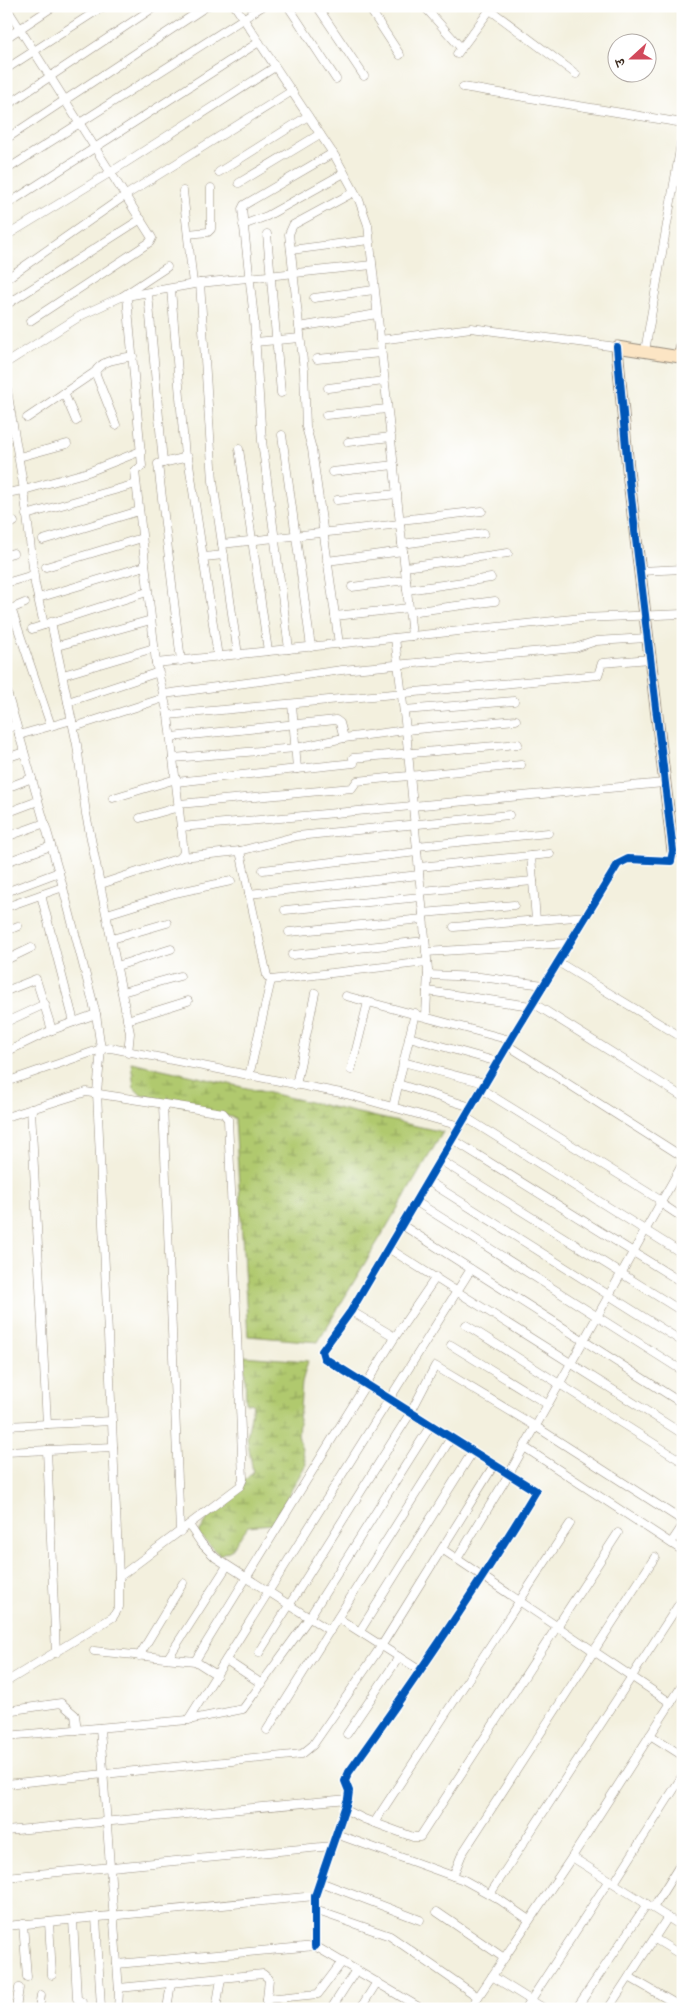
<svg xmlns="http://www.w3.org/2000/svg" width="689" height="2015" font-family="'Sorts Mill Goudy','Noto Serif Devanagari',serif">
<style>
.wetland{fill:url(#wetland-marsh);stroke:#767a46}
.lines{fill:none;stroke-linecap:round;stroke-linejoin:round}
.street-casing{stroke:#978d7e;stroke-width:9}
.secondary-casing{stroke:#978d7e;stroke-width:13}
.street{stroke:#fff;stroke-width:8}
.secondary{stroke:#fce5c4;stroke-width:11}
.cycleway-casing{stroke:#fff;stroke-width:11}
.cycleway{stroke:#0057b8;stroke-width:8}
</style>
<defs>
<pattern id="wetland-marsh" width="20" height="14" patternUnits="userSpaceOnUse" patternTransform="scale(1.25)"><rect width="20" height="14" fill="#b0c96e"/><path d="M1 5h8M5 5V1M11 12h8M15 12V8" fill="none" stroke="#90a35a"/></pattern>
</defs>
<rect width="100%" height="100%" fill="#fff"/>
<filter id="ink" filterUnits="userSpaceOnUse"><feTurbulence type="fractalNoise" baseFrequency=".02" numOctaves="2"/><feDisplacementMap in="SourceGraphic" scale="10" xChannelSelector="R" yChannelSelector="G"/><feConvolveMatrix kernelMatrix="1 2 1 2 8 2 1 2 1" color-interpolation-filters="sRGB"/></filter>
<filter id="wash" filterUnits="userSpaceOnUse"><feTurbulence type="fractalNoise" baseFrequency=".0096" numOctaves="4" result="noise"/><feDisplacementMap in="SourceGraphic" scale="20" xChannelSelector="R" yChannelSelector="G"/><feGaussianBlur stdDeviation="1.12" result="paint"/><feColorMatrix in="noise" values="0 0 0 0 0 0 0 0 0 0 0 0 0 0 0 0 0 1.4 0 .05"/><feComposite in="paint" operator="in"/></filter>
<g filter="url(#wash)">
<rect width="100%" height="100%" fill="#f3f0de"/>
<g class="wetland">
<path d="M131 1062 443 1132 318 1342 248 1336 235 1118 141 1095 134 1088Z"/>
<path d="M242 1356 308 1361 302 1382 298 1435 306 1464 272 1524 248 1526 231 1550 219 1555 198 1534 208 1518 253 1472 247 1437 253 1404 246 1403 245 1372Z"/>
</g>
</g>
<g filter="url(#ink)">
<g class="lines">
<g class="street-casing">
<g id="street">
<path d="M235 6 336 158 359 200 368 225 412 636"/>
<path d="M288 6 336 79"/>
<path d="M317 6 364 76"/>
<path d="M368 6 400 55"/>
<path d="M424 6 461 48"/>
<path d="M485 6 576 74"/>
<path d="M6 7 152 238 150 242 30 321"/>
<path d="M6 38 54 6"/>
<path d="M457 54 492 7"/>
<path d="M6 69 104 6"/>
<path d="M463 87 683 123"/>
<path d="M6 106 156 6"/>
<path d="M6 139 207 6"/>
<path d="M6 170 263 6"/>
<path d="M219 172 308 116"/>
<path d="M239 183 320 134"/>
<path d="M183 191 193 284"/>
<path d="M6 205 259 42"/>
<path d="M243 225 267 216 344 173"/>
<path d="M188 234 208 232 211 229V188"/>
<path d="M267 234 281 393"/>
<path d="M6 236 111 172 275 67"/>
<path d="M291 250 369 240"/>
<path d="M6 279 126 195 292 91"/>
<path d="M200 283 213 481 238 655"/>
<path d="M171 289 185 457"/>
<path d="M148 293 163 463"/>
<path d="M123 296 167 267"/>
<path d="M314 298 374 290"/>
<path d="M6 305 141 219"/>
<path d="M299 327 377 314"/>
<path d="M380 340 471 328 617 347"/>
<path d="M255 342 300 338"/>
<path d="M645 351 683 132"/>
<path d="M317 359 381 353"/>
<path d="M6 363 82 315 121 297 200 283 372 265"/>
<path d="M95 372 116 425"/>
<path d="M6 384 24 490 35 584 44 625"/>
<path d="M328 388 384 381"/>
<path d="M64 393 76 421"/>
<path d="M326 415 387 409"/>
<path d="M27 418 95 372C103 359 119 359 133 356"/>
<path d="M282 435 311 647"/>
<path d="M348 442 391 437"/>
<path d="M239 449 268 651"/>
<path d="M19 457 67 444"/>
<path d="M332 472 394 465"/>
<path d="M6 493 24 490 88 472 141 451"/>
<path d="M337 500 397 494"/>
<path d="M26 515 136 484"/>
<path d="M400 520 482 511"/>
<path d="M6 526 14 522"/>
<path d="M43 540 139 511"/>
<path d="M222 544 400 524"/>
<path d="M402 544 484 533"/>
<path d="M6 555 13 553"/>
<path d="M204 557 224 555"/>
<path d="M327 561 403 551"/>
<path d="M46 567 142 538"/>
<path d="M405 567 508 553"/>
<path d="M640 571 683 569"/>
<path d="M6 583 33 575"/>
<path d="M352 587 406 580"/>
<path d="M407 590 491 578"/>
<path d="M38 598 145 566"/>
<path d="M11 608 51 726"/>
<path d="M6 611 25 603"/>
<path d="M409 612 495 601"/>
<path d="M335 616 409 608"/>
<path d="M51 622 77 745 86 814 130 1033 128 1053"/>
<path d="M32 629 147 592"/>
<path d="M395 638 406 730 428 970 426 1016"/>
<path d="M339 644 312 449 306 427 304 370 289 234 293 225 354 192"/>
<path d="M57 646 151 620"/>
<path d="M289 649 262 441 254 319 242 209 244 205 333 153"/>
<path d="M181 661 158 464 188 457 218 657"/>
<path d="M156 663 582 618 683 614"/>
<path d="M63 675 154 648"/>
<path d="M6 689 61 880 96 1014 101 1049 97 1092 119 1577V1607L113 1617 6 1682"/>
<path d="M164 694 342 670 575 648 596 641 647 638"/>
<path d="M68 702 159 672"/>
<path d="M292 704 297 769"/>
<path d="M404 710 514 701"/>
<path d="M168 715 598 675 602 663 650 659"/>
<path d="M74 727 164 698"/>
<path d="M6 730 16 724"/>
<path d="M19 735 72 720"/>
<path d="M171 737 336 720 340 723 344 738"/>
<path d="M6 758 24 752"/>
<path d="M173 758 296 748 344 738 406 730 516 720"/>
<path d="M176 782 354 763 353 758 518 744"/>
<path d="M6 788 32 778"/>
<path d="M113 798 176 779"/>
<path d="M179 804 352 788 357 781 521 765"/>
<path d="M6 813 38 801"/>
<path d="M140 818 179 807"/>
<path d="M181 827 664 783"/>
<path d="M6 837 45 823"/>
<path d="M417 846 548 833"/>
<path d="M240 851 267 976 271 980 249 1076"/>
<path d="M531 856 536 920"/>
<path d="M182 857 240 851 297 836 509 815"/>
<path d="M6 862 51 846"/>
<path d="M419 867 550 854"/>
<path d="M263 870 417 852"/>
<path d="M101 884 180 858 184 853 168 715 156 663 135 471 142 466 127 297"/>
<path d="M421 891 533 881"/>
<path d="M6 892 59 872"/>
<path d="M249 894 419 875"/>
<path d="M41 895 74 1022"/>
<path d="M6 907 63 887"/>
<path d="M285 910 421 897"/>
<path d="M423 913 514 905"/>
<path d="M107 914 175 893 231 881"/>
<path d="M454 927 587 916"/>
<path d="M6 931 18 926"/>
<path d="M289 932 423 919"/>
<path d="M112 939 167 923"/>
<path d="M426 952 570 943"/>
<path d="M292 955 425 941"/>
<path d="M6 960 31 948"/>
<path d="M558 962 683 1038"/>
<path d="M117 966 171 949"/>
<path d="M428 975 480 977 544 985"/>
<path d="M271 980 427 962"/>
<path d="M6 991 36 979 52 1030"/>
<path d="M427 991 531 1006"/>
<path d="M122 992 180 976"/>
<path d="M346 996 510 1040"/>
<path d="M533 1003 683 1097"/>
<path d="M127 1020 188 1001"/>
<path d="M6 1022 45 1004"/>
<path d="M409 1037 498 1062"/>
<path d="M507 1045 683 1157"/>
<path d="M6 1052 52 1030 96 1014"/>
<path d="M403 1062 485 1083"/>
<path d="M351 1070 368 1002"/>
<path d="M6 1082 101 1049 111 1048 346 1094 460 1126"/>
<path d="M398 1084 471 1107"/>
<path d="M296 1085 315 993"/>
<path d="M481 1089 660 1200"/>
<path d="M163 1104 180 1532"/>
<path d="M393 1107 415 1013"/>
<path d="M31 1109 47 1424"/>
<path d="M6 1117 86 1092 223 1113 228 1119 243 1479 240 1486 119 1577"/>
<path d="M465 1117 683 1254"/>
<path d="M452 1139 683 1283"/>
<path d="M440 1160 683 1312"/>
<path d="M428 1181 683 1342"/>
<path d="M415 1201 683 1371"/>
<path d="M659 1202 683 1218"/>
<path d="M402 1225 683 1404"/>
<path d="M388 1248 683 1434"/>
<path d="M351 1311 395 1337"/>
<path d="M466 1325 683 1462"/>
<path d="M451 1345 547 1404"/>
<path d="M6 1426 112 1421"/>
<path d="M524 1447 683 1551"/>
<path d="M47 1450 56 1653"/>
<path d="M6 1452 113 1447"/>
<path d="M189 1525 201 1543 216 1558 330 1631"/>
<path d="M671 1543 683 1525"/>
<path d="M442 1549 671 1703"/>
<path d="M457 1559 509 1474 683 1163"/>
<path d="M338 1618 421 1671"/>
<path d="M360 1631 473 1451"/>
<path d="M94 1651 195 1661 217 1675"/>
<path d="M259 1653 411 1412 435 1366 535 1426 683 1521"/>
<path d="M139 1656 183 1583"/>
<path d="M168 1658 227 1566"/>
<path d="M226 1660 262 1684"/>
<path d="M195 1661 395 1337 436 1277"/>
<path d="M6 1711 61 1703 75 1715 77 1730"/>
<path d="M188 1720 471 1269"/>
<path d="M100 1728 119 1991 118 2009"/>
<path d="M267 1730 451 1438"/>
<path d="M347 1734 399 1657"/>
<path d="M650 1735 683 1756"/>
<path d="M6 1736 188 1720 243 1709 309 1618 431 1425"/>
<path d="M6 1784 302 1754 313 1745 382 1645 494 1465"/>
<path d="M344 1809 364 1819 413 1837H420L618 1533"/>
<path d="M374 1823 570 1524"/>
<path d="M6 1831 348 1799"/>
<path d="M336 1834 464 1880 500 1900 529 1920"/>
<path d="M572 1857 683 1927"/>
<path d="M453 1876 462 1854 655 1557"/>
<path d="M6 1877 332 1846"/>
<path d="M320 1882 420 1920"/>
<path d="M614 1883 683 1775"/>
<path d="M490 1894 683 1598"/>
<path d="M653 1908 683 1860"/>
<path d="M315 1910 390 1936 478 1997"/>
<path d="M437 1912 504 1958"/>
<path d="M96 1917 101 2008"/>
<path d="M73 1919 77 1999 82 2002 81 2009"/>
<path d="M49 1922 52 1975"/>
<path d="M23 1924 27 1977"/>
<path d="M6 1926 315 1896"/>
<path d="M655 1939 683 1956"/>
<path d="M315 1946V1896L348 1799 349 1791 345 1781 349 1772C415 1680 478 1587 536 1491L324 1358 322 1351 351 1311 514 1034 618 864 628 859 671 861 673 851"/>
<path d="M117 1964 315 1946 422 2009"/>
<path d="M492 1976 545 2009"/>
<path d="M629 1977 683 2008"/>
<path d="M119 1988 263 1974 269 1979 266 2009"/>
<path d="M267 1999 318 1994 342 1962"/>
<path d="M16 2009 19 1988"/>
<path d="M39 2009 41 1995"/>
<path d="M167 2009 171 1983"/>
<path d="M216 2009 221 1979"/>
<path d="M331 2009 356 1970"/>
<path d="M360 2009 377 1982"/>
<path d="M470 2009 572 1857 683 1684"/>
<path d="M525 2009 609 1880"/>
<path d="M576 2009 647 1904"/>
<path d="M608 2009 668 1917"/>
</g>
</g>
<g class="secondary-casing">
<path id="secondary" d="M683 340 680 357 617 347 629 480 673 851H683"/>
</g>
<use href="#street" class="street"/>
<use href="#secondary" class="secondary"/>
<g class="cycleway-casing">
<path id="cycleway" d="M315 1946V1896L348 1799 349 1791 345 1781 349 1772C415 1680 478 1587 536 1491L324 1358 322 1351 351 1311 514 1034 618 864 628 859 671 861 673 851 629 480 617 347"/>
</g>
<use href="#cycleway" class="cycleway"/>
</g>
</g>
<rect width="689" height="2015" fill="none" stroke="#fff" stroke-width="25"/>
<g transform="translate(632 58) rotate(249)"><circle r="24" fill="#ffffff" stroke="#b1aaa5"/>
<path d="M0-4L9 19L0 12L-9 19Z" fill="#d1495b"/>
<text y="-8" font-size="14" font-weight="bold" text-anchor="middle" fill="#3b2a1e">उ</text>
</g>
</svg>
